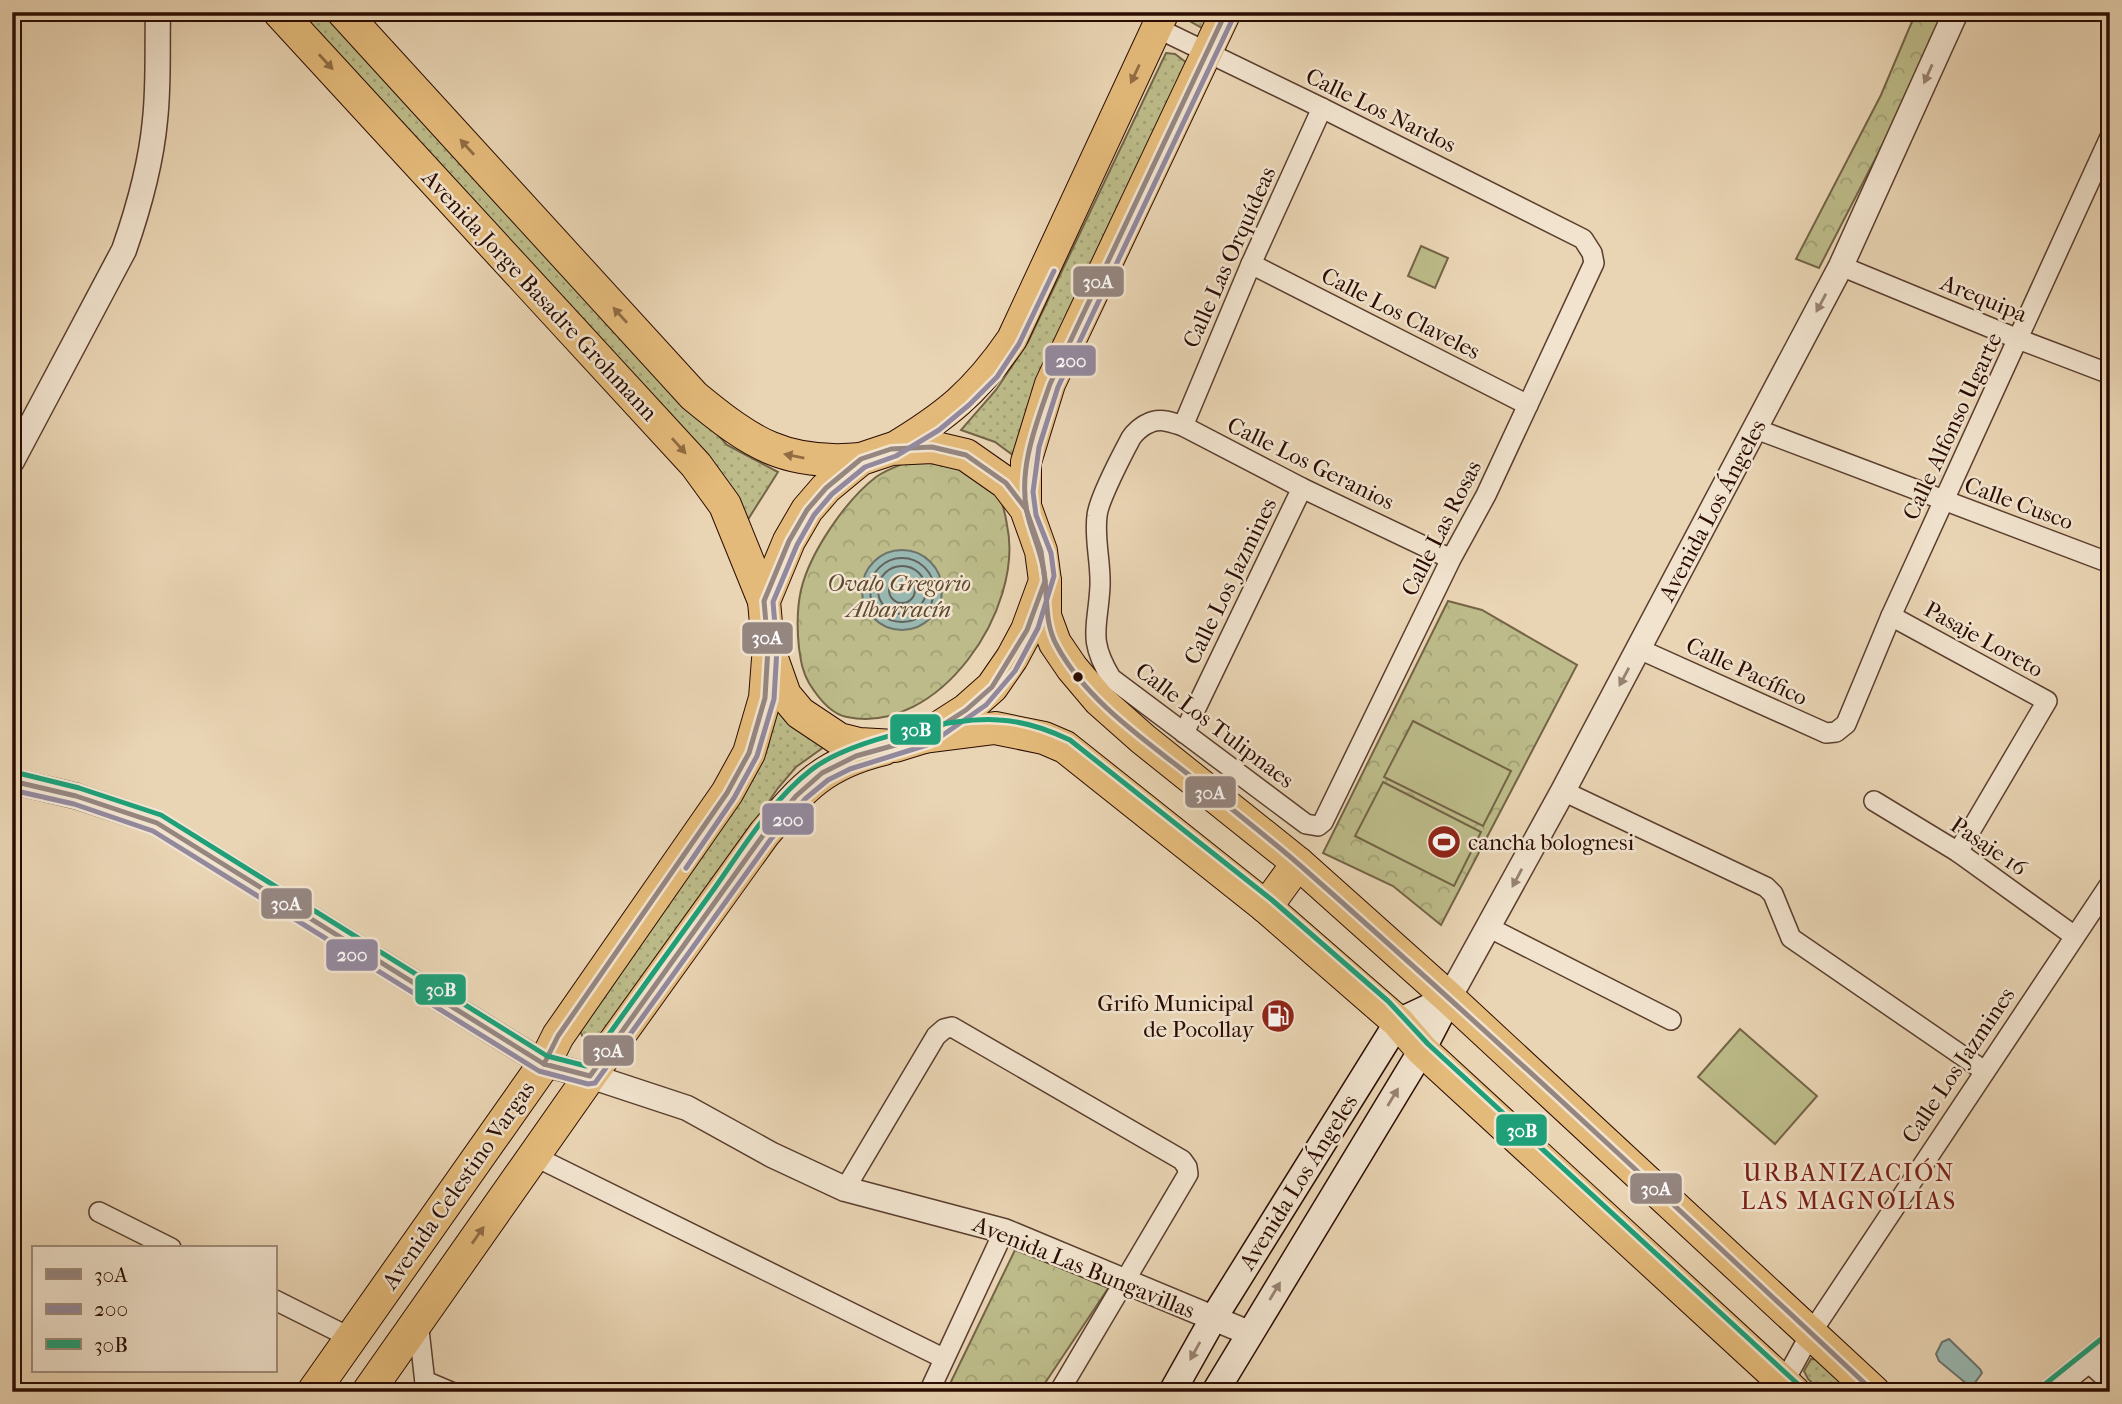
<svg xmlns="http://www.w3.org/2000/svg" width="2122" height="1404" font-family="'IM FELL French Canon',serif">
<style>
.grass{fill:url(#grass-dots);stroke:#746446;stroke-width:2}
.park{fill:url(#park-crowns);stroke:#746446;stroke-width:2}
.garden{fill:#bcbb89;stroke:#746446;stroke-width:2}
.water{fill:#98b7b1;stroke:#6c736b;stroke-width:2}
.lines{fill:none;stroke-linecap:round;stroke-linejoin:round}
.shore{stroke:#62625a;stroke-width:2}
.minor-casing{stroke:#5a3e2e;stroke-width:22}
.tertiary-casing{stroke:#5a3e2e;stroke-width:27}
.secondary-casing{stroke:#2b0c02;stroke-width:29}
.primary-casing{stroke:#2b0c02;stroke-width:32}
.trunk-casing{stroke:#2b0c02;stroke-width:34}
.minor{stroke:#f1e3ce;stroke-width:19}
.tertiary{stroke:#f1e3ce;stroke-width:24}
.secondary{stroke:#f1e3ce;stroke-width:26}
.primary{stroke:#e4ba7a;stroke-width:30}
.trunk{stroke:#e4ba7a;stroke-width:32}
.bus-1-casing{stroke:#f1e3ce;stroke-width:10}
.bus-2-casing{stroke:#f1e3ce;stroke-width:10}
.bus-3-casing{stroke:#f1e3ce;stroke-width:10}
.bus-1{stroke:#958680;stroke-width:5}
.bus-2{stroke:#93899d;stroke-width:5}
.bus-3{stroke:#1fa078;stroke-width:5}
.oneway{fill:#916c44}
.oneway2{fill:#988272}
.bus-dot{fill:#2b0c02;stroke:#f1e3ce;stroke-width:2.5}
.labels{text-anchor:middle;stroke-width:5;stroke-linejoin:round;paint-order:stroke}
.street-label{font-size:23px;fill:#2b0c02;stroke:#f1e3ce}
.park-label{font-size:23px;font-style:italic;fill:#5e4931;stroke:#f1e3ce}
.poi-label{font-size:23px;fill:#2b0c02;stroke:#f1e3ce;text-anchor:start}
.neighbourhood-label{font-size:24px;letter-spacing:2px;fill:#7a1f14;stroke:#f1e3ce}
.line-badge{stroke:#f1e3ce;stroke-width:2.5}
.badge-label{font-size:19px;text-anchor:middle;font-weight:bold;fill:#fff}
</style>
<defs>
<pattern id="grass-dots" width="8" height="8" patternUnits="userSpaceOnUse" patternTransform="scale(1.75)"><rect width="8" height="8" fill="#bcbb89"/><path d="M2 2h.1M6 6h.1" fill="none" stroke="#a2a075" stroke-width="1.8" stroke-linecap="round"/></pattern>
<pattern id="park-crowns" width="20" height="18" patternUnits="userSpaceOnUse" patternTransform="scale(1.75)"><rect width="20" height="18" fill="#bcbb89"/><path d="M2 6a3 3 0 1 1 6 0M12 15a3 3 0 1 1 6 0" fill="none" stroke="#a2a075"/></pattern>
</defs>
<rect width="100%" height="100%" fill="#e9d4b3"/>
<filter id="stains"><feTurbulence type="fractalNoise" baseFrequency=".00286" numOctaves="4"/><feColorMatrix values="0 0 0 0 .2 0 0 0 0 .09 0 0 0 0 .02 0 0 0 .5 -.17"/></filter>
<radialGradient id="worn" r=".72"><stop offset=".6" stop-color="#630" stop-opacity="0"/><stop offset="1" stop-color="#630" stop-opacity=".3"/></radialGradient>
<g class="grass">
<path d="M297 12H329L727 445 778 472 747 521Z"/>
<path d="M1184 12H1216L1202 28 1186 19Z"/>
<path d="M1166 53 1175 54 1187 63 1018 459 995 442 961 430 996 390 1028 342Z"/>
<path d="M776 709 828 744 796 767 778 788 607 1039C591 1049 583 1044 579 1026L750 778 768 747Z"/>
<path d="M1811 1359 1825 1360 1860 1392H1822L1808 1379 1804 1371Z"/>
</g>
<g class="park">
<path d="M1916 12H1944L1902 107 1819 268 1796 259 1881 95Z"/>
<path d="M915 459C925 459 937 458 946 460 955 461 966 471 973 476 979 479 986 483 991 487 1002 497 1005 512 1007 525 1025 608 939 736 847 717 830 714 817 696 809 683 802 671 801 661 799 648 797 629 797 608 801 590 810 552 846 500 876 477 887 469 903 464 915 459Z"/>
<path d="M1448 601 1482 610 1577 665 1441 925 1393 886 1323 853Z"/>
<path d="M1015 1250 1109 1287 1039 1392H946Z"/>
</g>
<g class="garden">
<path d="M1421 246 1448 258 1435 288 1408 276Z"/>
<path d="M1413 721 1511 771 1483 826 1384 777Z"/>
<path d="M1383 782 1481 832 1454 886 1355 836Z"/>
<path d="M1740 1029 1817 1096 1775 1144 1698 1077Z"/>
</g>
<g class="water">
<circle cx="902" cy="590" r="40"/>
<path d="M1949 1339 1980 1369 1982 1373 1974 1384H1967L1939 1361 1936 1354 1942 1342Z"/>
</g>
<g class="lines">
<g class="shore">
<circle cx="902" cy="590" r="32"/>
<circle cx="902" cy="590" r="24"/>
<circle cx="902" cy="590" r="13"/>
</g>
<g class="minor-casing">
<g id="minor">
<path d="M1157 28 1322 108 1583 239 1592 253 1594 263 1486 495 1451 559 1323 822 1318 826 1306 824 1111 678C1087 638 1098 628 1100 586 1101 562 1094 539 1097 516 1098 501 1123 453 1131 438 1134 433 1142 426 1147 424 1159 417 1171 422 1183 426L1302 488 1451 559"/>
<path d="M1251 264 1528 405"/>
<path d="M1841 266 2018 339 2110 374"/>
<path d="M1183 426 1251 264 1322 108"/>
<path d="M1756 429 2110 563"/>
<path d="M1891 616 2047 701 1958 852"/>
<path d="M1639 649 1826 733 1836 732 1846 724 1891 616 2110 137"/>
<path d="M1184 733 1302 488"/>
<path d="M1563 791 1766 887 1773 894 1791 938 1983 1070"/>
<path d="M1874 801 1958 852 2073 935"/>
<path d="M1490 928 1671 1020"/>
<path d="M534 1156 943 1358"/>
<path d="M845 1189 936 1036 944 1029 952 1027 1182 1160 1187 1167 1188 1174 1059 1392"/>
<path d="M99 1212 171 1248"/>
<path d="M275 1300 351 1338"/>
<path d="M418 1321 426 1392"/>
<path d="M2088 1362 2110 1382"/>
<path d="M425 1381 451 1392"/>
<path d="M1784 1382 1811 1333 2110 884"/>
<path d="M929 1392 1004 1231"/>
</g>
</g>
<g class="tertiary-casing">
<g id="tertiary">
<path d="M12 461 124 250C139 207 151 165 155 120 159 84 157 48 158 12"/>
<path d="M12 781 76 796 157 823 544 1064 590 1076 687 1108 772 1155 845 1189 1004 1231 1249 1333"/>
<path d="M1449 998 1563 791 1841 266 1956 12"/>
<path d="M2049 1392 2110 1343"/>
</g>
</g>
<g class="secondary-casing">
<g id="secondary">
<path d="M1172 1392 1213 1319 1398 1022 1449 998"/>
<path d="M1215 1392 1422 1050 1449 998"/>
</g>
</g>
<g class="primary-casing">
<g id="primary">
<path d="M891 449C946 416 975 393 1012 339L1164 12"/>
<path d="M1026 509V462L1050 384 1226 12"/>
</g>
</g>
<g class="trunk-casing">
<g id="trunk">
<path d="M279 12 696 465 725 505 764 601"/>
<path d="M343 12 694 396C751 443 785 466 861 459"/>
<path d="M932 447 966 455 1006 483 1026 509 1041 551 1045 581 1027 630 1012 658 992 687 966 710 924 737 895 746 859 744 839 739 800 713 785 695 768 647 764 601 789 541 807 510 826 488 861 459 891 449Z"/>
<path d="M1045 581V616L1055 643 1072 668 1099 700 1143 739 1298 863 1449 998 1874 1392"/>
<path d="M924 737 995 728 1044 738 1065 747 1266 907 1398 1022 1422 1050 1794 1392"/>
<path d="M1266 907 1298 863"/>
<path d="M313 1392 544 1064 558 1036 727 793 749 753 765 698 768 659"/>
<path d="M368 1392 590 1076 764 834C803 788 822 764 884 749"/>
</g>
</g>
<use href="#minor" class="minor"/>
<use href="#tertiary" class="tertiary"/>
<use href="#secondary" class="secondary"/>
<use href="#primary" class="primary"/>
<use href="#trunk" class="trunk"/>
<g class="bus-1-casing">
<g id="bus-1">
<path d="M1226 12 1050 384C1036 424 1018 469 1027 512 1031 532 1041 551 1044 572 1048 597 1044 623 1057 646 1085 698 1138 735 1184 771 1224 803 1264 834 1302 867 1496 1038 1685 1215 1874 1392"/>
<path d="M932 447 966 455 1006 483 1026 509 1041 551 1045 581 1027 630 992 687 966 710 924 737 856 756 822 773 796 796 764 834 590 1076 544 1064 558 1036 727 793 749 753 765 698 768 647 764 601 789 541 807 510 826 488 861 459 891 449Z"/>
<path d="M12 781 76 796 157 823 544 1064"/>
</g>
</g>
<g class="bus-2-casing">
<g id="bus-2">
<path d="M12 790 74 804 153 831 539 1071 588 1084 595 1083 771 839 805 799 828 780 850 769 930 744 986 705 1015 671 1038 628 1054 576 1051 553 1036 515 1033 492 1039 447 1058 387 1234 16"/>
<path d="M686 868 734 798 757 756 774 699 777 648 773 602 797 545 814 515 832 494 865 467 896 456 939 430 969 405 997 377 1019 344 1054 271"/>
</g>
</g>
<g class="bus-3-casing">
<g id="bus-3">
<path d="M14 772 79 788 161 815 547 1056 586 1066C629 1007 671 948 714 889 743 848 771 801 811 770 848 741 953 716 999 720 1023 721 1049 730 1070 740L1272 900 1388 1001 1428 1044 1800 1386"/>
<path d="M2044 1385 2105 1336"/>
</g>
</g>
<use href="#bus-1" class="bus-1"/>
<use href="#bus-2" class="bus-2"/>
<use href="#bus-3" class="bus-3"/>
</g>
<defs><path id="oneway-solid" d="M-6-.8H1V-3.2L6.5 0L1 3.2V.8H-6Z" transform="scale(1.75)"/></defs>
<g class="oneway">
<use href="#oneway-solid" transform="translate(326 62) rotate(47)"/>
<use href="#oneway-solid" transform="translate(1135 74) rotate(115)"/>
<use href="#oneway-solid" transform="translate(467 147) rotate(-132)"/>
<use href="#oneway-solid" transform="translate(620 315) rotate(-132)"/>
<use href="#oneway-solid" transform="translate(679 446) rotate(48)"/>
<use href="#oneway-solid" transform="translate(794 456) rotate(-169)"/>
<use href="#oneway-solid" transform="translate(478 1235) rotate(-55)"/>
</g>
<g class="oneway2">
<use href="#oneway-solid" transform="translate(1928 74) rotate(114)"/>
<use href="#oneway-solid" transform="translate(1821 303) rotate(118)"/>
<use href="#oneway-solid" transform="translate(1624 677) rotate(118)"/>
<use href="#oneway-solid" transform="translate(1517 878) rotate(118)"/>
<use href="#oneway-solid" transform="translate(1393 1097) rotate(-59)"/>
<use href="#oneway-solid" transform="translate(1275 1291) rotate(-59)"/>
<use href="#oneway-solid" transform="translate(1195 1351) rotate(119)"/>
</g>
<defs>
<g id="stadium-disc" transform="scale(1.75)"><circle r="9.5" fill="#8f2418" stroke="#f1e3ce"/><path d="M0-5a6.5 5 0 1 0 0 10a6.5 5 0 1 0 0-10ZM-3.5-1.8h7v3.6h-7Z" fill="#fff"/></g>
<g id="fuel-disc" transform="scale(1.75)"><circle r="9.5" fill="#8f2418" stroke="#f1e3ce"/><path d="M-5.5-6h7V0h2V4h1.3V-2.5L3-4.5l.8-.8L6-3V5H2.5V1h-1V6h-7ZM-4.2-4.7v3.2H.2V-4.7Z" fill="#fff"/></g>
</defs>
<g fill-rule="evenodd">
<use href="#stadium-disc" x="1444" y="842"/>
<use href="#fuel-disc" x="1278" y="1016"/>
</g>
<circle class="bus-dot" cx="1078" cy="677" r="6"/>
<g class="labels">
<g class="street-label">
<text transform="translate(1381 110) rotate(26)" y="8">Calle Los Nardos</text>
<text transform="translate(1229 257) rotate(-66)" y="8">Calle Las Orquídeas</text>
<text transform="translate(540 295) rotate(47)" y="8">Avenida Jorge Basadre Grohmann</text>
<text transform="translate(1984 298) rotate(22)" y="8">Arequipa</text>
<text transform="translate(1401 313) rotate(27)" y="8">Calle Los Claveles</text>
<text transform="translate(1952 426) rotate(-65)" y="8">Calle Alfonso Ugarte</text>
<text transform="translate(1311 463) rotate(26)" y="8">Calle Los Geranios</text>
<text transform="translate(2019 503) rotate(20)" y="8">Calle Cusco</text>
<text transform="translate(1712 510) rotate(-62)" y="8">Avenida Los Ángeles</text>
<text transform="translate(1441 528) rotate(-63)" y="8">Calle Las Rosas</text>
<text transform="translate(1230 581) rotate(-64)" y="8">Calle Los Jazmines</text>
<text transform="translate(1984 639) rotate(29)" y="8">Pasaje Loreto</text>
<text transform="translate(1747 671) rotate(25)" y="8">Calle Pacífico</text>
<text transform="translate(1215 725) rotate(37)" y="8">Calle Los Tulipnaes</text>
<text transform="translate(1989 846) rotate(34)" y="8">Pasaje 16</text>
<text transform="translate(1958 1065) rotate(-56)" y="8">Calle Los Jazmines</text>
<text transform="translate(1298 1182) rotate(-58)" y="8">Avenida Los Ángeles</text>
<text transform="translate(458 1185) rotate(-55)" y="8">Avenida Celestino Vargas</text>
<text transform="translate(1084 1267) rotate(22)" y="8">Avenida Las Bungavillas</text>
</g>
<g class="park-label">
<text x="899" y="591">Ovalo Gregorio<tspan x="899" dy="26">Albarracín</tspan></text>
</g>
<g class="poi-label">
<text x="1468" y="850">cancha bolognesi</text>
<text x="1254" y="1011" text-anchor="end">Grifo Municipal<tspan x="1254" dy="26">de Pocollay</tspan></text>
</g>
<g class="neighbourhood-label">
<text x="1849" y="1181">URBANIZACIÓN<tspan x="1849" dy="28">LAS MAGNOLIAS</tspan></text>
</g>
</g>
<g class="line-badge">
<rect x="1072" y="265" width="53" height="33" rx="7" fill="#958680"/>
<rect x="1044" y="344" width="53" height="33" rx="7" fill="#93899d"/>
<rect x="741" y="621" width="53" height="34" rx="7" fill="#958680"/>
<rect x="889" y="713" width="53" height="33" rx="7" fill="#1fa078"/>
<rect x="1184" y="775" width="53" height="34" rx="7" fill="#958680"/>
<rect x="761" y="802" width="54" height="34" rx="7" fill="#93899d"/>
<rect x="260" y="887" width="53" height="33" rx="7" fill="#958680"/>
<rect x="325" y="938" width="54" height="34" rx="7" fill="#93899d"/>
<rect x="414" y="973" width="53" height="33" rx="7" fill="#1fa078"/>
<rect x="582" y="1034" width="53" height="33" rx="7" fill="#958680"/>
<rect x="1495" y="1113" width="53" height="34" rx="7" fill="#1fa078"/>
<rect x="1629" y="1172" width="54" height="33" rx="7" fill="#958680"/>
</g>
<g class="badge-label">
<text x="1098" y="288">30A</text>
<text x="1071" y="367">200</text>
<text x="767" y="644">30A</text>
<text x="916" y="736">30B</text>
<text x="1210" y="799">30A</text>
<text x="788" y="826">200</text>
<text x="286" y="910">30A</text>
<text x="352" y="961">200</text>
<text x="441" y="996">30B</text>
<text x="608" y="1057">30A</text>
<text x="1522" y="1137">30B</text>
<text x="1656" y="1195">30A</text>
</g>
<rect width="2122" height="1404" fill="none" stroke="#e9d4b3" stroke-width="42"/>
<rect x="14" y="14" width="2094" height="1376" fill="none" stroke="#2b0c02" stroke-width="3.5"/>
<rect x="21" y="21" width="2080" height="1362" fill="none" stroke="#2b0c02" stroke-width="2"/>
<rect x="32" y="1246" width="245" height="126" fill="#f1e3ce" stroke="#a28d7c" stroke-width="2"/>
<rect x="46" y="1269" width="35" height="10" fill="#958680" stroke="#a28d7c" stroke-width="2"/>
<text x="94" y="1282" font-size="21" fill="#2b0c02">30A</text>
<rect x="46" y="1304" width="35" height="10" fill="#93899d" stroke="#a28d7c" stroke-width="2"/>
<text x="94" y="1316" font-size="21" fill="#2b0c02">200</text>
<rect x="46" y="1339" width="35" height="10" fill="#1fa078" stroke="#a28d7c" stroke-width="2"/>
<text x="94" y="1352" font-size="21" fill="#2b0c02">30B</text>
<rect width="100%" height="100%" filter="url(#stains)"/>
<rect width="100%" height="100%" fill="url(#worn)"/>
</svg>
